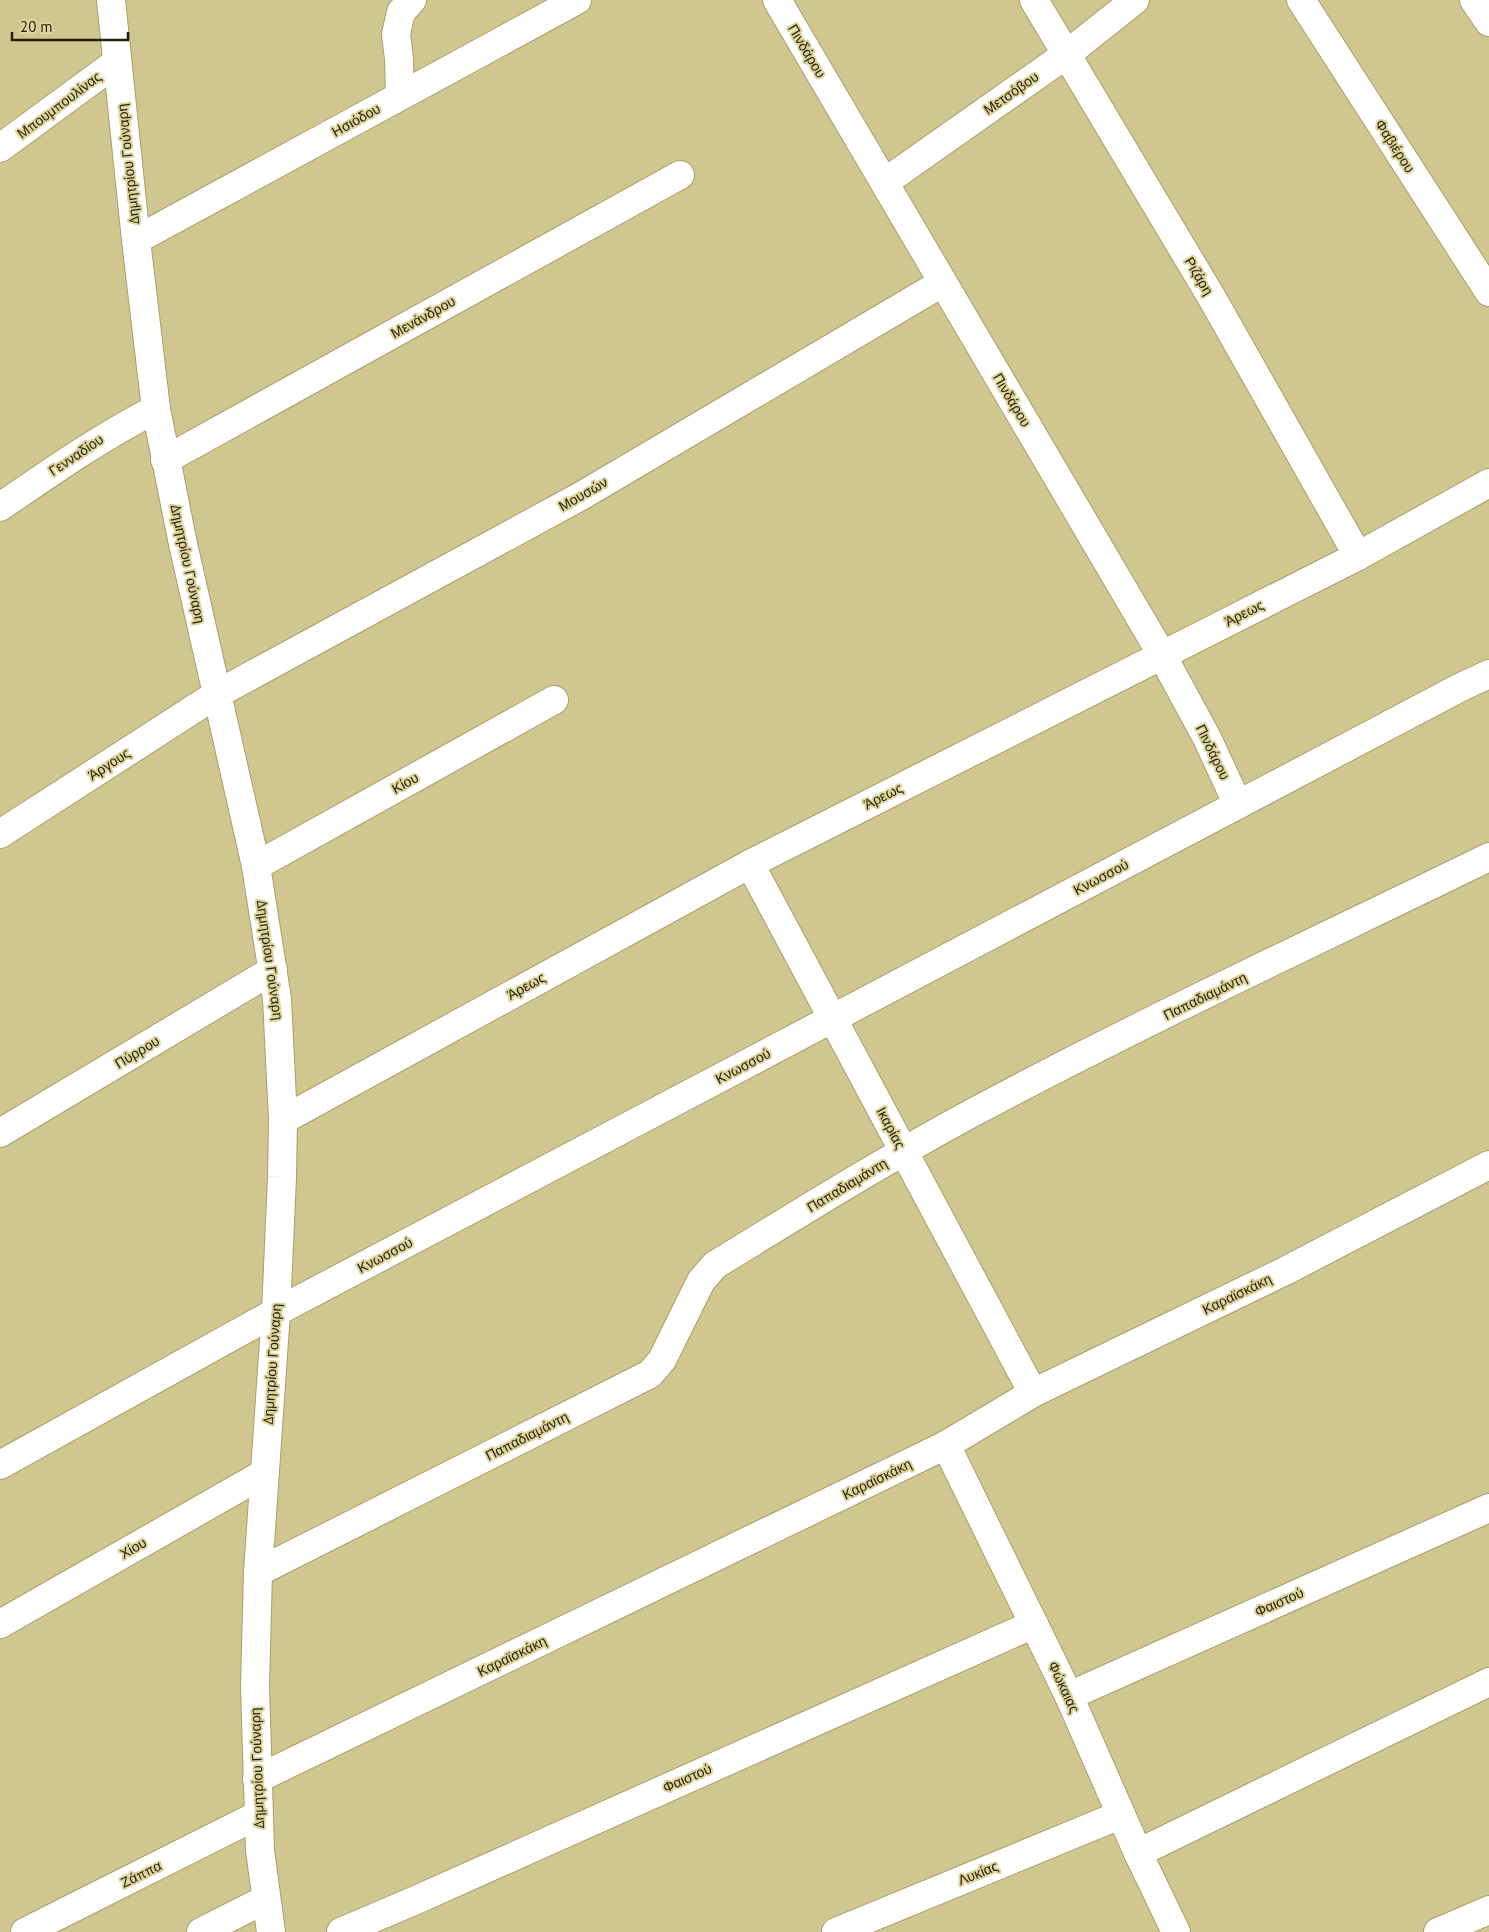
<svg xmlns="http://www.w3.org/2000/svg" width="1489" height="1932" font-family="'PT Sans',sans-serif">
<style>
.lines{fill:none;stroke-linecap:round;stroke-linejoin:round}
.minor-casing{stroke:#a99f6a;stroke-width:30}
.tertiary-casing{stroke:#a99f6a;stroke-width:30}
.minor{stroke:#fff;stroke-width:28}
.tertiary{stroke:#fff;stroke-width:28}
.labels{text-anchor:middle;stroke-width:4;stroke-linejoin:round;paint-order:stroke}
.street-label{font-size:14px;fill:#231f09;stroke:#ddd39c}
</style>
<rect width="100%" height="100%" fill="#d0c690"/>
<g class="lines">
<g class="minor-casing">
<g id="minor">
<path d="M777 0 1162 655 1207 738 1238 805"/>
<path d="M1034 0 1212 298 1358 556"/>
<path d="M1301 0 1489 292"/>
<path d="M1474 0 1489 22"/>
<path d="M400 96 399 59 396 34 401 12 412 0"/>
<path d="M0 148 117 62"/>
<path d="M885 182 1067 54 1135 0"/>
<path d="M136 240 577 0"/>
<path d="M165 460 680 175"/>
<path d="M0 507C51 472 101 437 156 409"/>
<path d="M0 834 217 694 581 496 942 283"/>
<path d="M750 864 1033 1393"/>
<path d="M256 866 554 700"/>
<path d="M283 1120 750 864 1358 556 1489 483"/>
<path d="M0 1133 273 970"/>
<path d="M946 1445 1069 1696 1138 1853 1176 1932"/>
<path d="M0 1465 276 1312 1461 687 1489 674"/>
<path d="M258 1572 650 1374 662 1360 701 1281 715 1265C800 1213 885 1160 972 1113 1142 1022 1317 941 1489 857"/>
<path d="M0 1624 265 1473"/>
<path d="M1069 1696 1489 1508"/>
<path d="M257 1779 946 1445 1033 1393 1285 1271 1489 1165"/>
<path d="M1138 1853 1489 1682"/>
<path d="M25 1932 258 1815"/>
<path d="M201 1932 266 1899"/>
<path d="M341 1932 416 1900 1034 1624"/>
<path d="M836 1932 1120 1815"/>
<path d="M1438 1932 1489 1910"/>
</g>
</g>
<g class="tertiary-casing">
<path id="tertiary" d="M111 0 136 240 156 409 183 544 256 866 277 999 283 1120 282 1177 276 1312 258 1572 255 1686 260 1850 271 1932"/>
</g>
<use href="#minor" class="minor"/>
<use href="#tertiary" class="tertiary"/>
</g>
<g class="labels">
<g class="street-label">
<text transform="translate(807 51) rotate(59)" y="5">Πινδάρου</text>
<text transform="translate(1011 93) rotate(-35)" y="5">Μετσόβου</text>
<text transform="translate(59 105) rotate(-37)" y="5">Μπουμπουλίνας</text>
<text transform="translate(356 120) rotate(-29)" y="5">Ησιόδου</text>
<text transform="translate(1395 146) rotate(57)" y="5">Φαβιέρου</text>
<text transform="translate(128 164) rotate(-96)" y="5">Δημητρίου Γούναρη</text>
<text transform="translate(1199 276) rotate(59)" y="5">Ριζάρη</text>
<text transform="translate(423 317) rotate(-29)" y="5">Μενάνδρου</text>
<text transform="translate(1012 400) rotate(59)" y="5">Πινδάρου</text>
<text transform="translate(76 455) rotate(-34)" y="5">Γενναδίου</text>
<text transform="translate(583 494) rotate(-30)" y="5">Μουσών</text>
<text transform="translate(188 564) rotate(78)" y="5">Δημητρίου Γούναρη</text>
<text transform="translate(1244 613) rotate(-27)" y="5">Άρεως</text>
<text transform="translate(1213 752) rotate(64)" y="5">Πινδάρου</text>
<text transform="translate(109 764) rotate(-33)" y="5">Άργους</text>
<text transform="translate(405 783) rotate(-29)" y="5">Κίου</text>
<text transform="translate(883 796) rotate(-27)" y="5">Άρεως</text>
<text transform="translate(1101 877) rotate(-28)" y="5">Κνωσσού</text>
<text transform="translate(270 960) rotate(82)" y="5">Δημητρίου Γούναρη</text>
<text transform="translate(526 986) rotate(-29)" y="5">Άρεως</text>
<text transform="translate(1205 996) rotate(-26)" y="5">Παπαδιαμάντη</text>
<text transform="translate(137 1052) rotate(-31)" y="5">Πύρρου</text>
<text transform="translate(743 1066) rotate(-28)" y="5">Κνωσσού</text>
<text transform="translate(891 1128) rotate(62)" y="5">Ικαρίας</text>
<text transform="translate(847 1185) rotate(-31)" y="5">Παπαδιαμάντη</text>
<text transform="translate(385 1255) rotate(-28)" y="5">Κνωσσού</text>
<text transform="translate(1237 1294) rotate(-26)" y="5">Καραϊσκάκη</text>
<text transform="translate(272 1364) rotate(-86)" y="5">Δημητρίου Γούναρη</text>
<text transform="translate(527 1436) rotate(-27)" y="5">Παπαδιαμάντη</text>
<text transform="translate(877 1479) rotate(-26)" y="5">Καραϊσκάκη</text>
<text transform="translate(133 1548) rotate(-30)" y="5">Χίου</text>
<text transform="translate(1279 1602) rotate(-24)" y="5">Φαιστού</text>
<text transform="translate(512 1656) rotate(-26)" y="5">Καραϊσκάκη</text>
<text transform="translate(1064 1687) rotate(65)" y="5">Φώκαιας</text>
<text transform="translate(257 1768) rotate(-92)" y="5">Δημητρίου Γούναρη</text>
<text transform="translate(687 1778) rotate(-24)" y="5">Φαιστού</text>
<text transform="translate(978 1873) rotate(-22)" y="5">Λυκίας</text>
<text transform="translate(141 1874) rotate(-26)" y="5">Ζάππα</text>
</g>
</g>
<path d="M12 32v8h116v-8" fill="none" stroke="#231f09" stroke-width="2.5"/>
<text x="20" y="32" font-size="15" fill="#231f09" stroke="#ddd39c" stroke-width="4" paint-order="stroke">20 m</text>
</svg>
